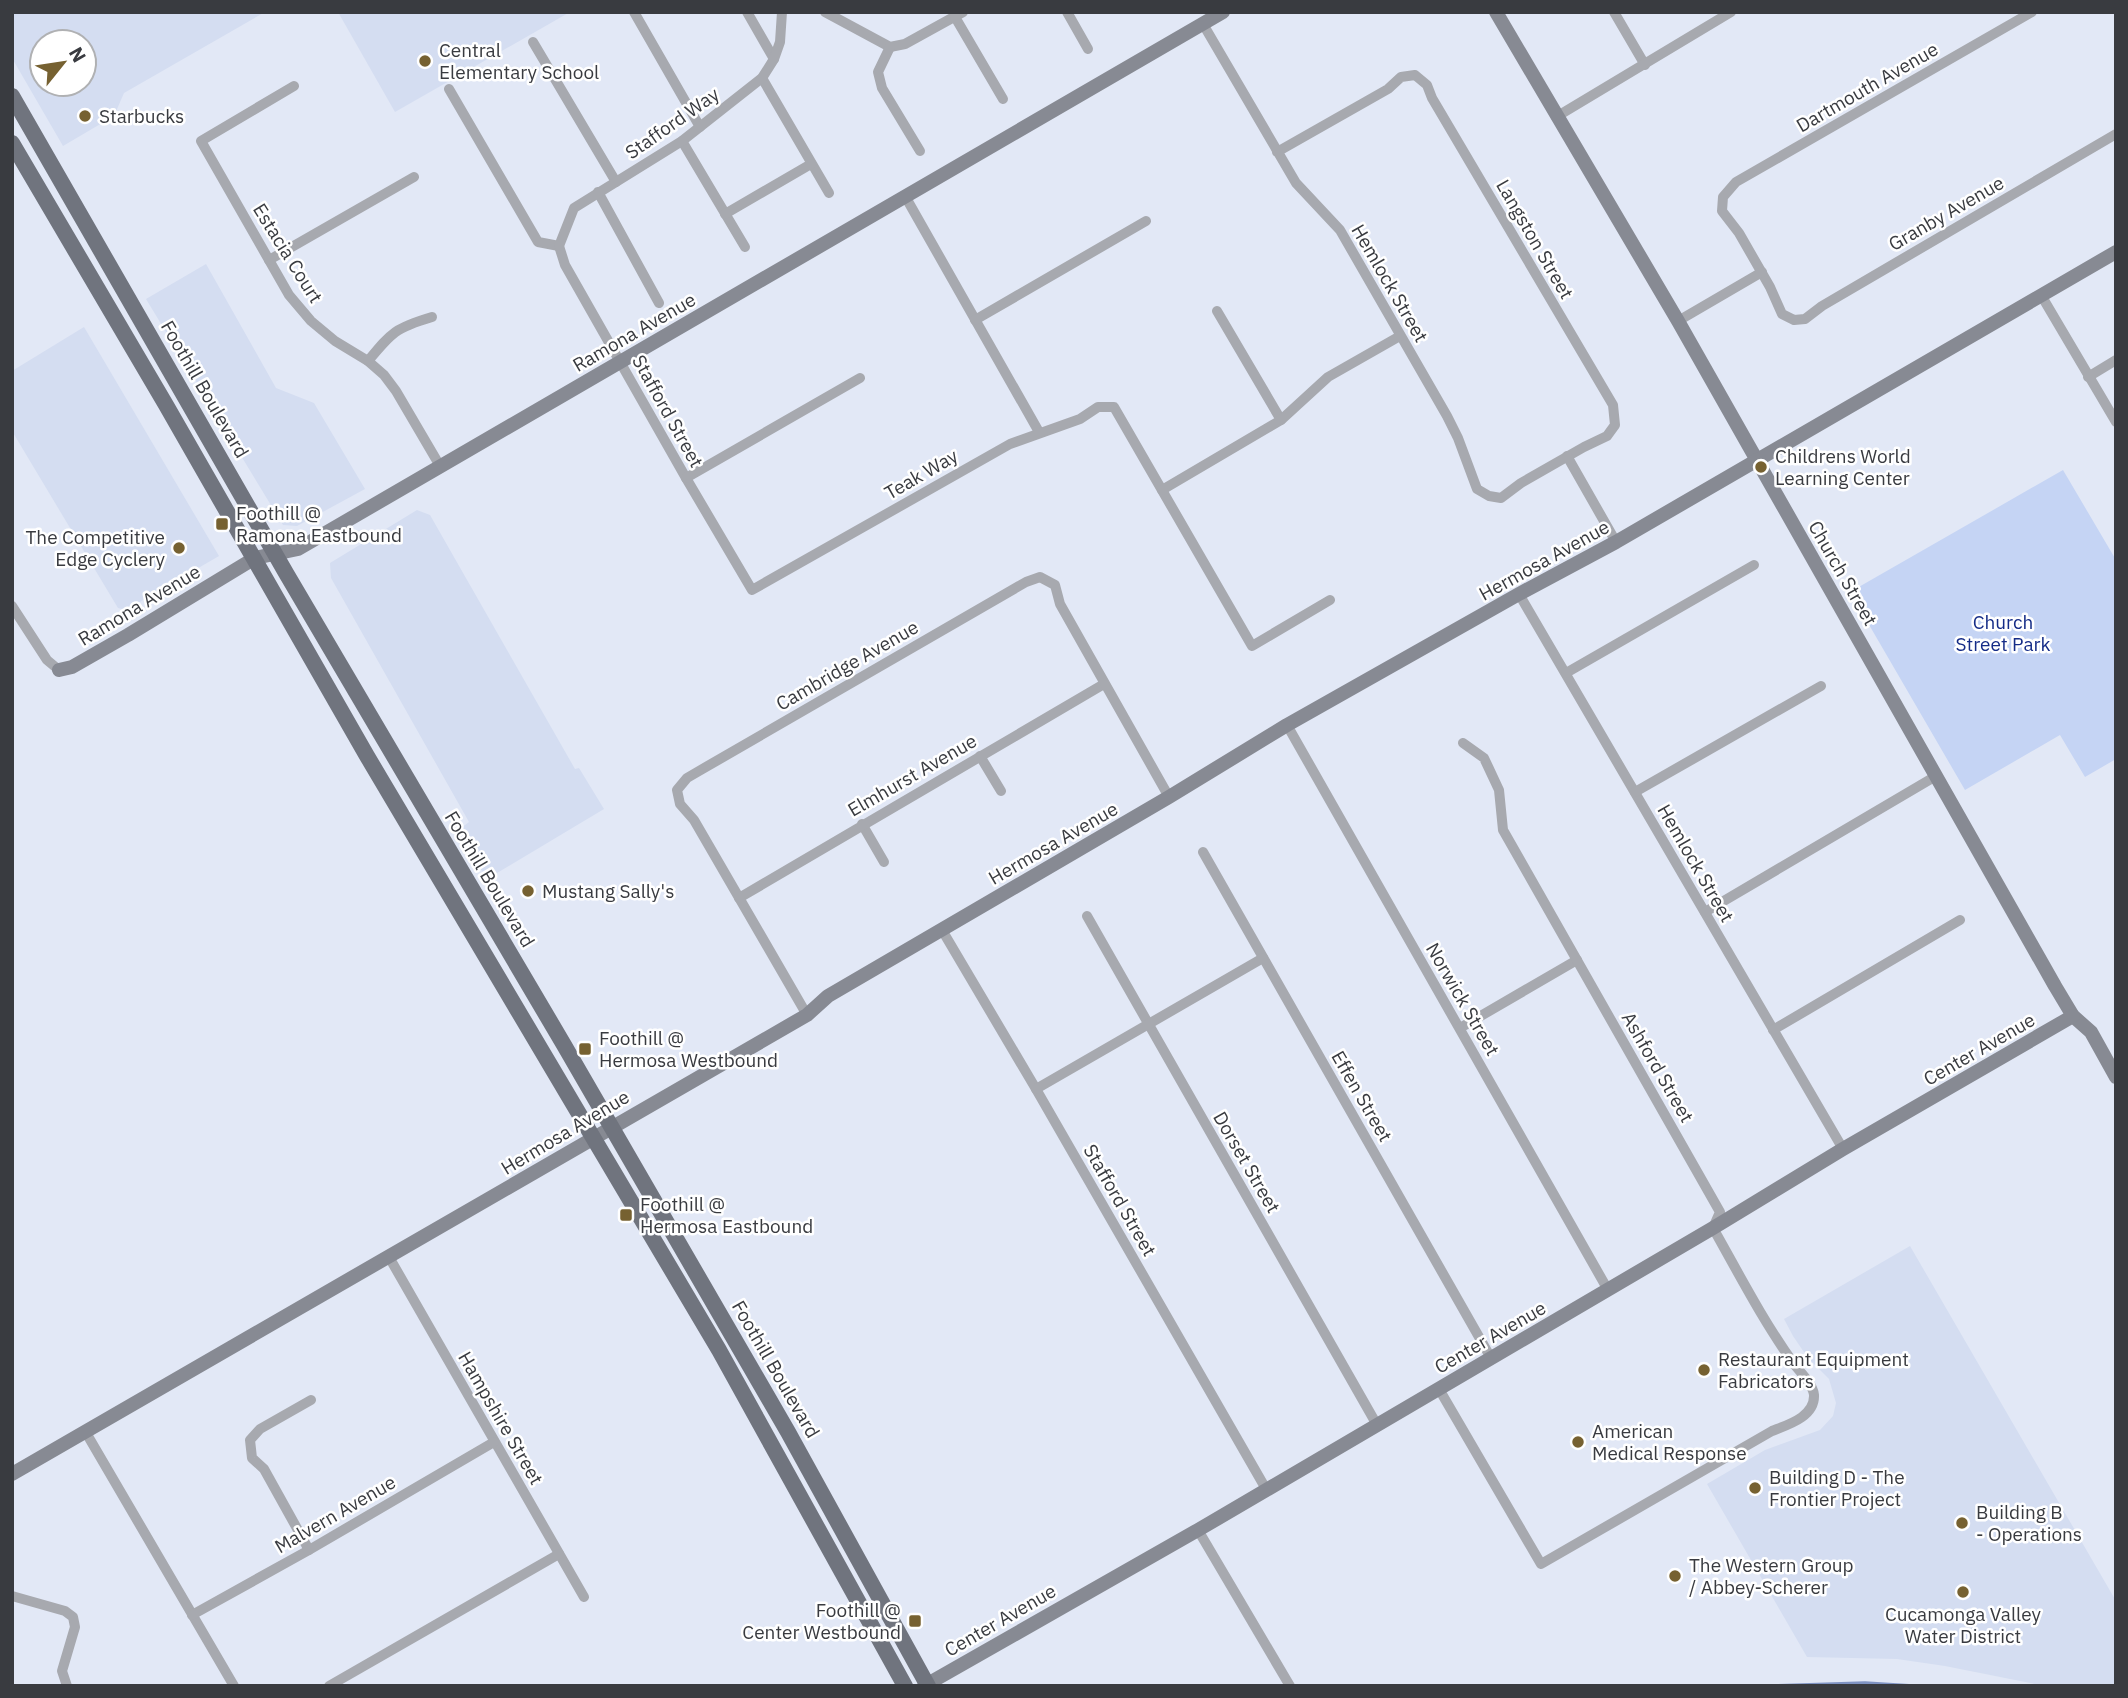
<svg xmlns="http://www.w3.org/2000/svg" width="2128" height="1698" font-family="'IBM Plex Sans',sans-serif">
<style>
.built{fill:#d4ddf1;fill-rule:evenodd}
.green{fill:#c5d4f4}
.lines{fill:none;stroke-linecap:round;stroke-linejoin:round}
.stream{stroke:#7f93c3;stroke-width:3.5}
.street{stroke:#a7a9af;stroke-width:10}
.secondary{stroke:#878a93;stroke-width:14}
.primary{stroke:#70747e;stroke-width:16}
.poi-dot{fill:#766131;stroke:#fff;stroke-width:2.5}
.labels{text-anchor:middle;stroke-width:5;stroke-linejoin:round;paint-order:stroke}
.poi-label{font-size:19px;fill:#393b40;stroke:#fff;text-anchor:start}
.street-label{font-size:19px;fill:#393b40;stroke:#fff}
.park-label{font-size:19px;fill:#152c87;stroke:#fff}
</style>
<rect width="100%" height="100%" fill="#e2e8f6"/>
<g class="built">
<path d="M12 12H265L124 93 114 116 63 146 12 58ZM84 42V84H42V42Z"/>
<path d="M338 12H570L395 112Z"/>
<path d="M206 264 276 388 314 403 365 489 297 526 283 525 146 299Z"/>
<path d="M84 327 219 556 126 610 118 608 12 431V371Z"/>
<path d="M417 510 430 515 575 769 579 768 604 809 487 879 457 831 469 822 331 578 330 563Z"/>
<path d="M1910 1246 2116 1601V1686H2045L1945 1666 1897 1659 1807 1657 1707 1484 1765 1450 1820 1430 1833 1416 1836 1403 1829 1379 1808 1358 1793 1336 1784 1319Z"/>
</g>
<path class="green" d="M2063 470 2116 560V759L2085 777 2060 735 1965 790 1850 592Z"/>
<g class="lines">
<path class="stream" d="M1772 1686 1865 1683 1913 1686"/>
<g class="street">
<path d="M634 12 700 127"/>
<path d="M747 12 774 59"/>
<path d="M825 12 890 47 905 44 963 12"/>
<path d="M1067 12 1088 49"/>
<path d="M1614 12 1645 65"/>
<path d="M2032 12 1736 182 1723 197 1722 211 1739 233 1770 287 1782 314 1794 320 1805 319 1822 306 2116 134"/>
<path d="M955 17 1003 99"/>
<path d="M1203 24 1296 183 1340 230 1447 416 1458 438 1477 489 1489 496 1501 498 1521 483 1584 447 1607 436 1615 425 1613 405 1432 98 1427 85 1415 75 1401 77 1388 89 1277 152"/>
<path d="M533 42 616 182"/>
<path d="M890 47 878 72 882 88 920 151"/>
<path d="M762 78 829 193"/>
<path d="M294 86 201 141 289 295 311 321 335 341 368 361 384 375 396 391 440 466"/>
<path d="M449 89 538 242 559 246"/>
<path d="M1556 117 1731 12"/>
<path d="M682 141 745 247"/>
<path d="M598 192 659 303"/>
<path d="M905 196 1039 432"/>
<path d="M725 214 811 164"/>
<path d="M559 246 565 265 686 478 752 590 1010 444 1080 419 1098 407H1114L1252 646 1330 600"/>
<path d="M559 246 574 208 682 141 762 78 774 59 780 42 782 12"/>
<path d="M269 260 414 177"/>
<path d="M2041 295 2116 422"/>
<path d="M1217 311 1281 420"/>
<path d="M975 320 1146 221"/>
<path d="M1678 321 1762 272"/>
<path d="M368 361C392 332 395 328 432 317"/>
<path d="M2088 377 2116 360"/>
<path d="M1567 456 1616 542"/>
<path d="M686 478 860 378"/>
<path d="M1162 490 1281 420 1328 377 1400 336"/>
<path d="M1519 594 1843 1149"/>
<path d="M12 606 47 660 59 670"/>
<path d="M1566 673 1754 565"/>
<path d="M1287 725 1608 1290"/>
<path d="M980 756 1001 791"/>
<path d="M1635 792 1821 686"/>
<path d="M862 824 884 862"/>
<path d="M1203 852 1491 1358"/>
<path d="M739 898 1104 684"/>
<path d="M1705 912 1936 776"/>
<path d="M1087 916 1377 1425"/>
<path d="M942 930 1036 1089 1266 1489"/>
<path d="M807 1015 694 820 680 804 677 790 687 778 699 771 1026 582 1040 577 1055 585 1060 604 1169 797"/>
<path d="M1460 1028 1577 960"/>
<path d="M1773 1030 1960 920"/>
<path d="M1036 1089 1263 958"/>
<path d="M389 1257 584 1597"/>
<path d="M1439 1389 1541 1564 1772 1431C1787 1425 1815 1417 1814 1395 1813 1384 1800 1372 1794 1364 1763 1321 1739 1274 1713 1228L1720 1212 1503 830 1499 790 1484 758 1463 743"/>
<path d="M85 1431 234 1686"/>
<path d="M1198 1530 1290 1686"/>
<path d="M309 1550 264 1469 252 1458 250 1440 260 1429 311 1400"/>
<path d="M12 1596 65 1611 73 1617 75 1627 62 1671 67 1686"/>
<path d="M192 1615 309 1550 494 1442"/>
<path d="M329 1686 559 1554"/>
</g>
<g class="secondary">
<path d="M1496 12 1678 321 2055 986 2073 1016 2091 1032 2116 1077"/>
<path d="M59 670 72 667 128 635 255 558 298 549 1223 12"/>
<path d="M12 1474 807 1015 828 996 1169 797 1287 725 1519 594 1616 542 2116 252"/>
<path d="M924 1686 1198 1530 1713 1228 1843 1149 2073 1016"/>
</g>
<g class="primary">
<path d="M12 96 286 573 564 1045 788 1432 928 1686"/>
<path d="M12 143 166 405 367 756 719 1350 905 1686"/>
</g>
</g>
<g class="poi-dot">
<circle cx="425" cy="61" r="7"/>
<circle cx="85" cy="116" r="7"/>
<circle cx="1761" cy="467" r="7"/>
<rect x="215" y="517" width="14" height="14" rx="3.5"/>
<circle cx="179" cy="548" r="7"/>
<circle cx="528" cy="891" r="7"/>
<rect x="578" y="1042" width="14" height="14" rx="3.5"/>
<rect x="619" y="1208" width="14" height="14" rx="3.5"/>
<circle cx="1704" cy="1370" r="7"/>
<circle cx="1578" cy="1442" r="7"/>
<circle cx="1755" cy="1488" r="7"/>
<circle cx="1962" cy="1523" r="7"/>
<circle cx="1675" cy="1576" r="7"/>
<circle cx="1963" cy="1592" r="7"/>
<rect x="908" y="1614" width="14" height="14" rx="3.5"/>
</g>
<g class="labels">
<g class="poi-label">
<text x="439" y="57">Central<tspan x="439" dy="22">Elementary School</tspan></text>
<text x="99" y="123">Starbucks</text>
<text x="1775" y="463">Childrens World<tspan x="1775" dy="22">Learning Center</tspan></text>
<text x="236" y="520">Foothill @<tspan x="236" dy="22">Ramona Eastbound</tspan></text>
<text x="165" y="544" text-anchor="end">The Competitive<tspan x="165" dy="22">Edge Cyclery</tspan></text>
<text x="542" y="898">Mustang Sally's</text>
<text x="599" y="1045">Foothill @<tspan x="599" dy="22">Hermosa Westbound</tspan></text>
<text x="640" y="1211">Foothill @<tspan x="640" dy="22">Hermosa Eastbound</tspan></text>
<text x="1718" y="1366">Restaurant Equipment<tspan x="1718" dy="22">Fabricators</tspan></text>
<text x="1592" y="1438">American<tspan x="1592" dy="22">Medical Response</tspan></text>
<text x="1769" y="1484">Building D - The<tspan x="1769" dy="22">Frontier Project</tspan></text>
<text x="1976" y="1519">Building B<tspan x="1976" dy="22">- Operations</tspan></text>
<text x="1689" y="1572">The Western Group<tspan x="1689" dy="22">/ Abbey-Scherer</tspan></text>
<text x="901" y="1617" text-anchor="end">Foothill @<tspan x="901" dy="22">Center Westbound</tspan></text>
<text x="1963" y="1621" text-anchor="middle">Cucamonga Valley<tspan x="1963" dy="22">Water District</tspan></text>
</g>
<g class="street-label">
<text transform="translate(1867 87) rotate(-30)" y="7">Dartmouth Avenue</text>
<text transform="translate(672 123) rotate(-35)" y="7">Stafford Way</text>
<text transform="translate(1946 213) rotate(-30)" y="7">Granby Avenue</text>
<text transform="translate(1535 239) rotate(60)" y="7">Langston Street</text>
<text transform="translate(288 253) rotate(58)" y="7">Estacia Court</text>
<text transform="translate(1390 283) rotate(60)" y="7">Hemlock Street</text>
<text transform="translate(634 332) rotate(-30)" y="7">Ramona Avenue</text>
<text transform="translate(205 389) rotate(60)" y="7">Foothill Boulevard</text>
<text transform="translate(668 411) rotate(61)" y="7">Stafford Street</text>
<text transform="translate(921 474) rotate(-30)" y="7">Teak Way</text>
<text transform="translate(1544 560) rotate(-29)" y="7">Hermosa Avenue</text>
<text transform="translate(1843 573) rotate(60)" y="7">Church Street</text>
<text transform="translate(139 605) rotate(-31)" y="7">Ramona Avenue</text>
<text transform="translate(847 665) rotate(-30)" y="7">Cambridge Avenue</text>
<text transform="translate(912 775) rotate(-30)" y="7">Elmhurst Avenue</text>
<text transform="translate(1053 843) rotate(-30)" y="7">Hermosa Avenue</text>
<text transform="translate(1696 863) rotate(60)" y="7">Hemlock Street</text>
<text transform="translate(490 879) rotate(59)" y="7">Foothill Boulevard</text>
<text transform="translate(1463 999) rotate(60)" y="7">Norwick Street</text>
<text transform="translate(1979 1049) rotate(-30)" y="7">Center Avenue</text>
<text transform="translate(1658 1067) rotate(60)" y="7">Ashford Street</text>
<text transform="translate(1362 1096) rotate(60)" y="7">Effen Street</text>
<text transform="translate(565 1132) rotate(-31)" y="7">Hermosa Avenue</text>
<text transform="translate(1247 1162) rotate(60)" y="7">Dorset Street</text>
<text transform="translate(1120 1200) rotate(60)" y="7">Stafford Street</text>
<text transform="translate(1490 1337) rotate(-30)" y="7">Center Avenue</text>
<text transform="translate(776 1369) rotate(60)" y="7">Foothill Boulevard</text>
<text transform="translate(501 1418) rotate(60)" y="7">Hampshire Street</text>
<text transform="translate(335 1514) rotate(-30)" y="7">Malvern Avenue</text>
<text transform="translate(1000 1620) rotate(-30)" y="7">Center Avenue</text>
</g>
<g class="park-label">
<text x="2003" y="629">Church<tspan x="2003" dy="22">Street Park</tspan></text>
</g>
</g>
<rect width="2128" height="1698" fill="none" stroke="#393b40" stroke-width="28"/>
<g transform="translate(63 63) rotate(60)"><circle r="33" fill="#ffffff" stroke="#b0b1b3" stroke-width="2"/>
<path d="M0-5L12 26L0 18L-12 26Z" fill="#766131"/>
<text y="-10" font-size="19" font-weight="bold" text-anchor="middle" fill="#393b40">N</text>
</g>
</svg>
